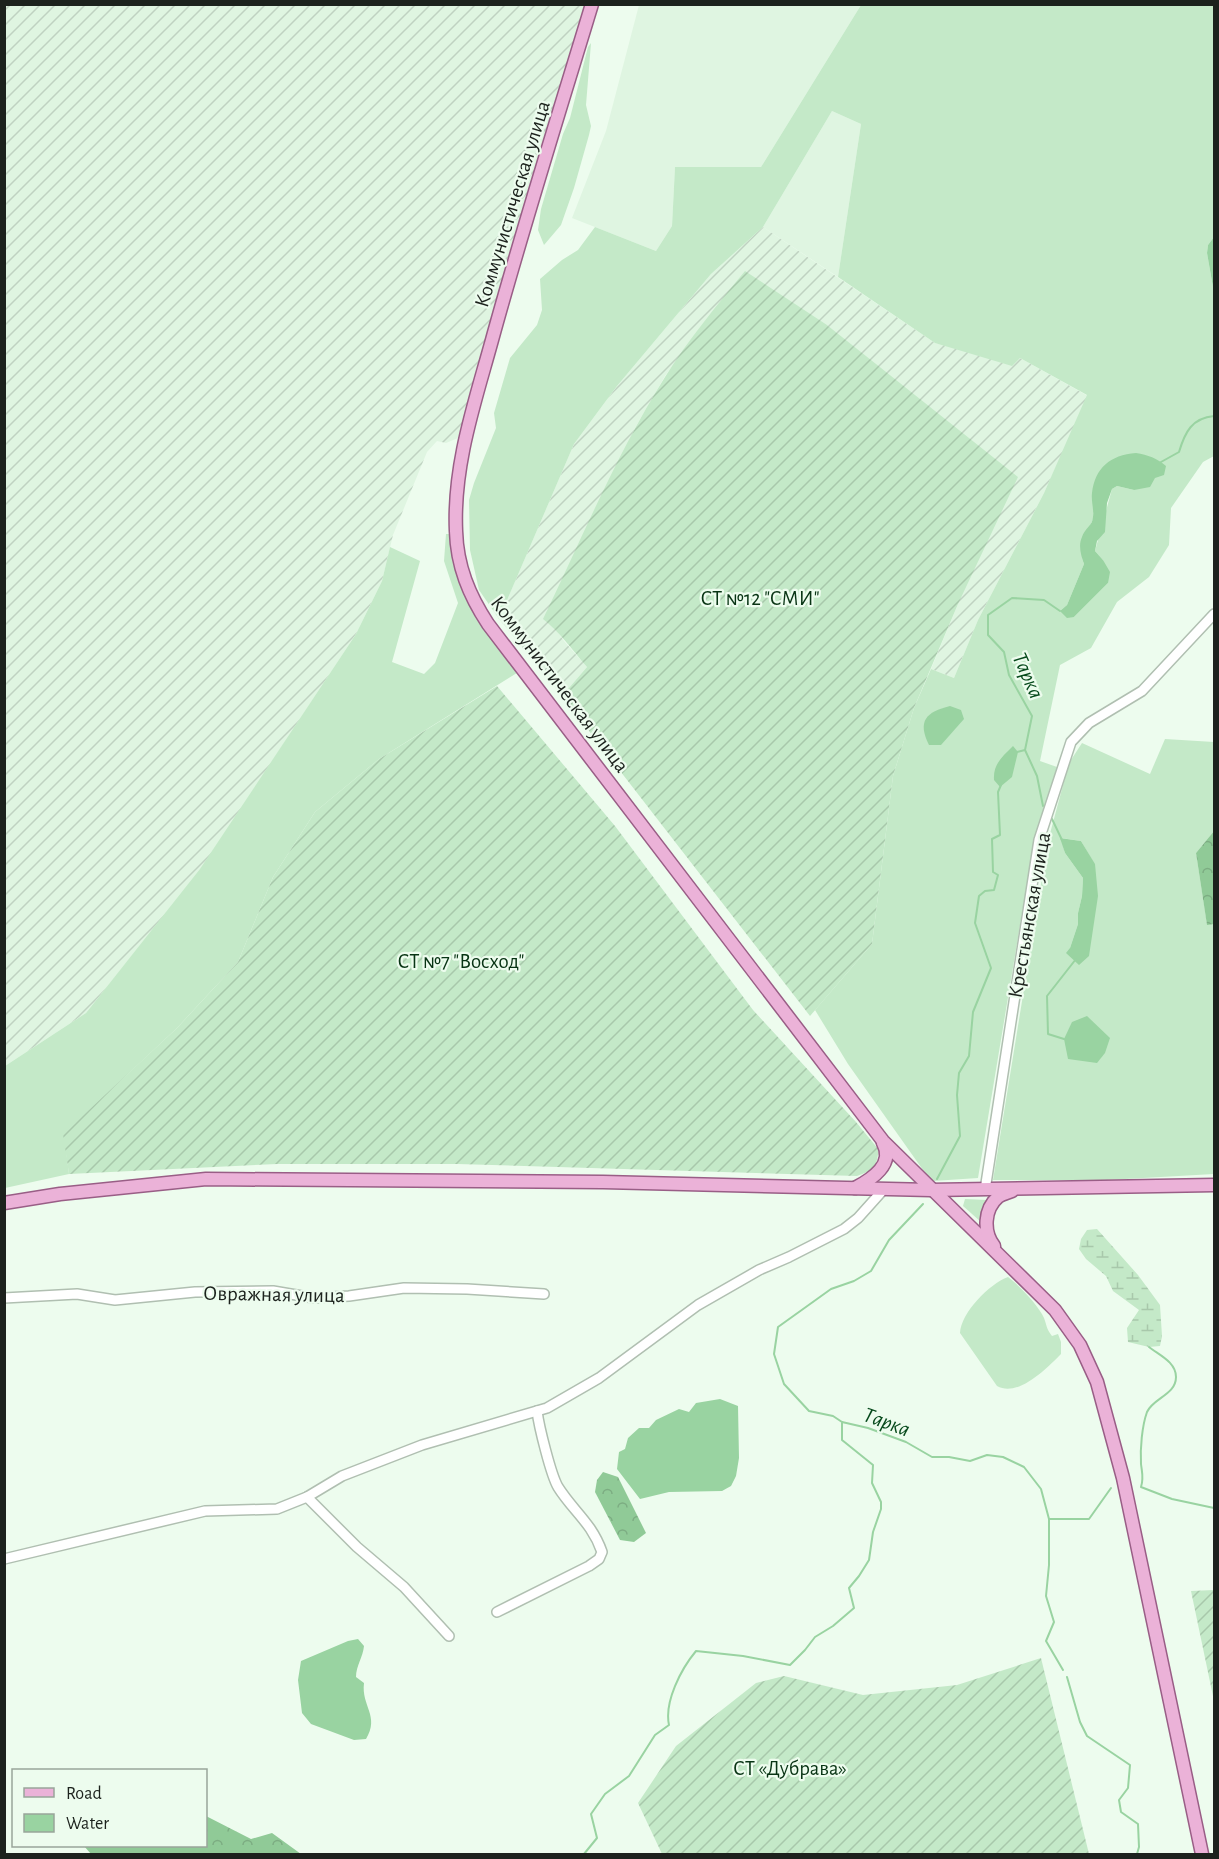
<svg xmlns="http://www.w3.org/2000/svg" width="1219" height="1859" font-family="'Alegreya Sans',sans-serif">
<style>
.built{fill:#dff5e1}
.industrial{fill:url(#industrial-furrows)}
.grass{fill:#c4e9c8;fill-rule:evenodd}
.forest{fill:url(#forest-crowns)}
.wetland{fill:url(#wetland-marsh)}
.garden{fill:url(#garden-furrows)}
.water{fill:#99d3a1}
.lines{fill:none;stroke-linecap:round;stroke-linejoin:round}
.stream{stroke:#99d3a1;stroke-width:2}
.minor-casing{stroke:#b0bfb1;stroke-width:12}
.major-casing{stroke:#995e86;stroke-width:15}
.minor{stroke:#fff;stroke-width:9}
.major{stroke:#ebb2d8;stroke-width:12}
.labels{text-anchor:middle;stroke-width:4.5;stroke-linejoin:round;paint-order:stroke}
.street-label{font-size:21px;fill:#1c221d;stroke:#edfcee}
.park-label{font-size:21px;fill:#083414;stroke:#edfcee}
.water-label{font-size:22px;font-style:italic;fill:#074a1c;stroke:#edfcee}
</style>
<defs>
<pattern id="industrial-furrows" width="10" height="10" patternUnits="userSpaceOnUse" patternTransform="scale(1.5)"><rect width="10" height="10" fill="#dff5e1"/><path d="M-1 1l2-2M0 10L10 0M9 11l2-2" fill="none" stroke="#bfd2c1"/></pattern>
<pattern id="forest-crowns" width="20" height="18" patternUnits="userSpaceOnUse" patternTransform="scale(1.5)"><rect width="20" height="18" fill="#90ca97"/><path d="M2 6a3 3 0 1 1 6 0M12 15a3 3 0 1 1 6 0" fill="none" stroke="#7cad82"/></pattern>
<pattern id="wetland-marsh" width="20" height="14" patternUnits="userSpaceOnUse" patternTransform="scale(1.5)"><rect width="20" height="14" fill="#c4e9c8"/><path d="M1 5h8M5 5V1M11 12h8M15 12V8" fill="none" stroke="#a8c8ab"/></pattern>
<pattern id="garden-furrows" width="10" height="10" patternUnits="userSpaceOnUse" patternTransform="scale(1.5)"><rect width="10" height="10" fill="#c4e9c8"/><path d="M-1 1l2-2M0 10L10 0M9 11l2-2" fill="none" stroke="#a8c8ab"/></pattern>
</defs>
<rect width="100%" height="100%" fill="#edfcee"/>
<g class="built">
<path d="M639 5H861L761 167H675L672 226 656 251 572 218 606 131Z"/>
<path d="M832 111 861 124 838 277 763 227Z"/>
</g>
<g class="industrial">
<path d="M5 5H586L458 438 446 443 437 441 427 452 393 535 382 581 356 634 201 869 86 1013 5 1066Z"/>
<path d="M763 227 935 343 1020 358 1088 396 1044 493 978 620 954 678 931 669 958 604 913 395 827 325 708 317 665 376 635 428 544 619 555 628 564 641 587 667 562 696 499 619 574 444 617 386 711 274Z"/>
</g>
<g class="grass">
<path d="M861 5H1214V237L1208 245 1207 253 1214 293V456L1203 462 1171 508 1169 545 1149 577 1117 602 1091 648 1060 665 1040 761 1057 767 1034 841 978 1178 933 1181 923 1170 848 1064 815 1010 872 944 893 776 914 708 931 669 954 678 978 620 1044 493 1087 395 1020 358 1012 366 935 343 838 277 861 124 832 111 763 227 711 274 617 386 574 444 499 619 479 590 470 550 469 500 474 483 496 428 494 413 510 358 537 325 542 310 540 279 562 260 578 250 595 227 656 251 672 226 675 167H761ZM1136 453 1134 490 1117 486 1112 489 1095 551 1103 560 1108 583 1074 617 1060 611 1067 605 1084 564C1078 550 1086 532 1094 518L1093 513Z"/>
<path d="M591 43 586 105 591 126 589 135 574 188 561 225 544 245 538 230 541 209 563 134 570 118 588 47Z"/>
<path d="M446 534H450L460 578 520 671 379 759 315 812 273 877 238 962 177 1028 64 1134 69 1174 5 1188V1066L86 1013 200 869 356 634 382 581 390 547 420 561 392 662 424 674 435 663 458 603 444 561Z"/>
<path d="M1165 739 1214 742V831L1196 853 1207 924H1214V1174L1107 1180H993L1048 841 1069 763 1082 743 1150 774ZM1061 838 1081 841 1095 865 1079 964 1070 948 1078 924V913L1082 896 1083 878 1065 853Z"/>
<path d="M965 1199 987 1200 982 1210 981 1222 963 1206Z"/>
<path d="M1008 1277C1019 1285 1039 1306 1044 1318 1047 1326 1046 1328 1052 1336L1058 1334 1061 1342V1354C1047 1368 1018 1398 997 1386L960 1333C961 1313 989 1284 1008 1277Z"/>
</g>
<g class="forest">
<path d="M1214 831V924L1207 925 1196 853Z"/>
<path d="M603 1472 618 1477 646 1533 634 1542 620 1540 595 1492 597 1480Z"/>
<path d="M206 1816 251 1839 272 1833 301 1854H91L84 1846H206Z"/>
</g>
<path class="wetland" d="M1097 1229 1138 1275 1160 1305 1162 1336 1160 1346 1149 1347 1128 1342 1127 1328 1139 1310 1113 1291 1106 1276 1086 1259 1079 1249 1081 1239 1087 1230Z"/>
<g class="garden">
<path d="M745 271 827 325 1018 477 958 604 914 708 893 776 872 944 810 1016 562 696 587 667C573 651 560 632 543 619 582 538 617 453 665 377 688 340 717 305 745 271Z"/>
<path d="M497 686 615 826 753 1010 856 1122 879 1150 875 1169 857 1176 457 1164H277L69 1174 63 1134 177 1028 238 962 273 877 315 812 379 759Z"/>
<path d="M1214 1590V1701L1191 1591Z"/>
<path d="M1041 1658 1089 1854H662L638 1803 676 1746 756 1683 784 1676 863 1695 957 1685Z"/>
</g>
<g class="water">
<path d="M1214 237V293L1207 253 1208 245Z"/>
<path d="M1136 453C1148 455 1157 458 1166 466L1164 475 1155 478 1150 487 1134 490 1117 486 1112 489 1107 503 1105 532 1097 541 1095 551 1103 560 1110 572 1108 583 1074 617 1067 618 1060 611 1067 605 1084 564C1081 556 1078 545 1082 537 1084 529 1093 525 1093 517 1094 509 1091 501 1092 493 1095 468 1110 455 1136 453Z"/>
<path d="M950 706 961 710 964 719 941 745H929C917 721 926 712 950 706Z"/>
<path d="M1013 746 1018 752 1012 777 1000 787 994 780C993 764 1002 757 1013 746Z"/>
<path d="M1060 838 1081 841 1095 864 1098 896 1089 956 1079 965 1066 953 1070 948 1078 924V913L1082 896 1083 878 1065 853Z"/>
<path d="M1087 1016 1110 1038 1105 1053 1097 1063 1068 1059 1064 1039 1072 1022Z"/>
<path d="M720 1399 738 1406 739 1458 736 1476 731 1486 722 1491 669 1492 640 1499 617 1469 619 1452 625 1449 628 1438 639 1428H649L656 1420 679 1409 689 1412 696 1403Z"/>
<path d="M358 1639 364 1646C363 1657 356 1666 356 1677L364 1683C361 1706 380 1716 366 1739L354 1740 311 1724 302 1713 298 1680 301 1661 348 1641Z"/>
</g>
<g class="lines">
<g class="stream">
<path d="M1161 462 1179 452C1185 432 1192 418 1214 416"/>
<path d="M1025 750 1037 776 1043 806"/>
<path d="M1017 752 1025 750 1032 716 1009 675 1004 652 988 635V615L1012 598 1044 600 1060 611"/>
<path d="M1052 819 1062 840"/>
<path d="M1064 1039 1048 1034 1047 996 1076 959"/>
<path d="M937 1179 960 1136 957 1095 959 1073 969 1056 973 1012 991 968 975 923 979 896 985 891 994 890 998 875 993 872 992 839 1000 835 998 792 1001 785"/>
<path d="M923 1204 889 1240 871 1271 854 1281 831 1289 778 1327 774 1354 784 1384 809 1411 833 1416 842 1422 868 1428 906 1442 932 1457H949L970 1461 987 1455 1003 1457 1024 1467 1041 1489 1049 1519V1565L1046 1596 1054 1622 1046 1641 1063 1670"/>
<path d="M1149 1347C1159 1355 1176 1362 1176 1377 1176 1395 1153 1398 1147 1412 1142 1426 1140 1449 1141 1464 1142 1473 1144 1478 1141 1487L1172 1499 1214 1508"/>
<path d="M1049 1519H1089L1111 1488"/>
<path d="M1067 1677 1080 1722 1087 1736 1130 1765 1128 1788 1119 1800 1121 1812 1138 1824 1139 1847 1137 1854"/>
<path d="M584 1854 597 1838 591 1814 605 1794 629 1776 655 1735 669 1725C664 1702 681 1669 696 1651L743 1656 790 1665 805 1650 815 1637 833 1626 854 1608 849 1588 859 1576 869 1560 873 1532 881 1509V1502L872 1483 873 1465 842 1440V1423"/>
</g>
<g class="minor-casing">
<g id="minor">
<path d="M985 1190 1039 840 1071 742 1089 723 1142 691 1214 614"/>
<path d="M4 1298 77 1294 115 1300 195 1292 273 1291 314 1298 349 1296 404 1288 467 1289 544 1294"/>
<path d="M307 1497 357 1547 404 1587 449 1636"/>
<path d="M4 1559 205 1511 277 1509 307 1497 342 1476 422 1445 547 1408 599 1378 698 1305 759 1270 789 1257 844 1229 858 1218 884 1189"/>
<path d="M497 1612 589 1566 599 1559 602 1552C592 1523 573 1511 558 1487 551 1475 539 1427 537 1411"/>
</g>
</g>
<g class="major-casing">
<g id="major">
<path d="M592 4C558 116 523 227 492 340 475 402 453 465 456 531 457 566 469 595 488 624L883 1141 1055 1310 1080 1345 1097 1382 1123 1478 1202 1854"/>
<path d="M855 1188C872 1179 895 1164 883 1143"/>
<path d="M4 1203 60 1194 206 1179 603 1182 931 1190 1214 1185"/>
<path d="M994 1246C983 1232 984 1209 998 1197 1002 1194 1007 1193 1012 1191"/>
</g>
</g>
<use href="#minor" class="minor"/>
<use href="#major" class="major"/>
</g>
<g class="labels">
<g class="street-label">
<text transform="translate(512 204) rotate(-73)" y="7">Коммунистическая улица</text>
<text transform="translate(560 684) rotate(53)" y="7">Коммунистическая улица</text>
<text transform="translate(1029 915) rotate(-80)" y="7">Крестьянская улица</text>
<text transform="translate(274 1294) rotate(1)" y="7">Овражная улица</text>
</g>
<g class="park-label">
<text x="760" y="605">СТ №12 "СМИ"</text>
<text x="461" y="968">СТ №7 "Восход"</text>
<text x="790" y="1775">СТ «Дубрава»</text>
</g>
<g class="water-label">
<text transform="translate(1029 675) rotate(66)" y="8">Тарка</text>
<text transform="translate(887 1421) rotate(20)" y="8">Тарка</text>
</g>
</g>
<rect width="1219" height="1859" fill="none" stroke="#1c221d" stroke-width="12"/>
<rect x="12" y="1769" width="195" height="78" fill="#edfcee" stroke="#99a59a" stroke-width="1.5"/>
<rect x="24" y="1788" width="30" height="9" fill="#ebb2d8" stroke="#99a59a" stroke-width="1.5"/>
<text x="66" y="1799" font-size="18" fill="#1c221d">Road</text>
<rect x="24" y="1814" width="30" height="18" fill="#99d3a1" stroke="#99a59a" stroke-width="1.5"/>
<text x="66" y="1829" font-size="18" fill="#1c221d">Water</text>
</svg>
